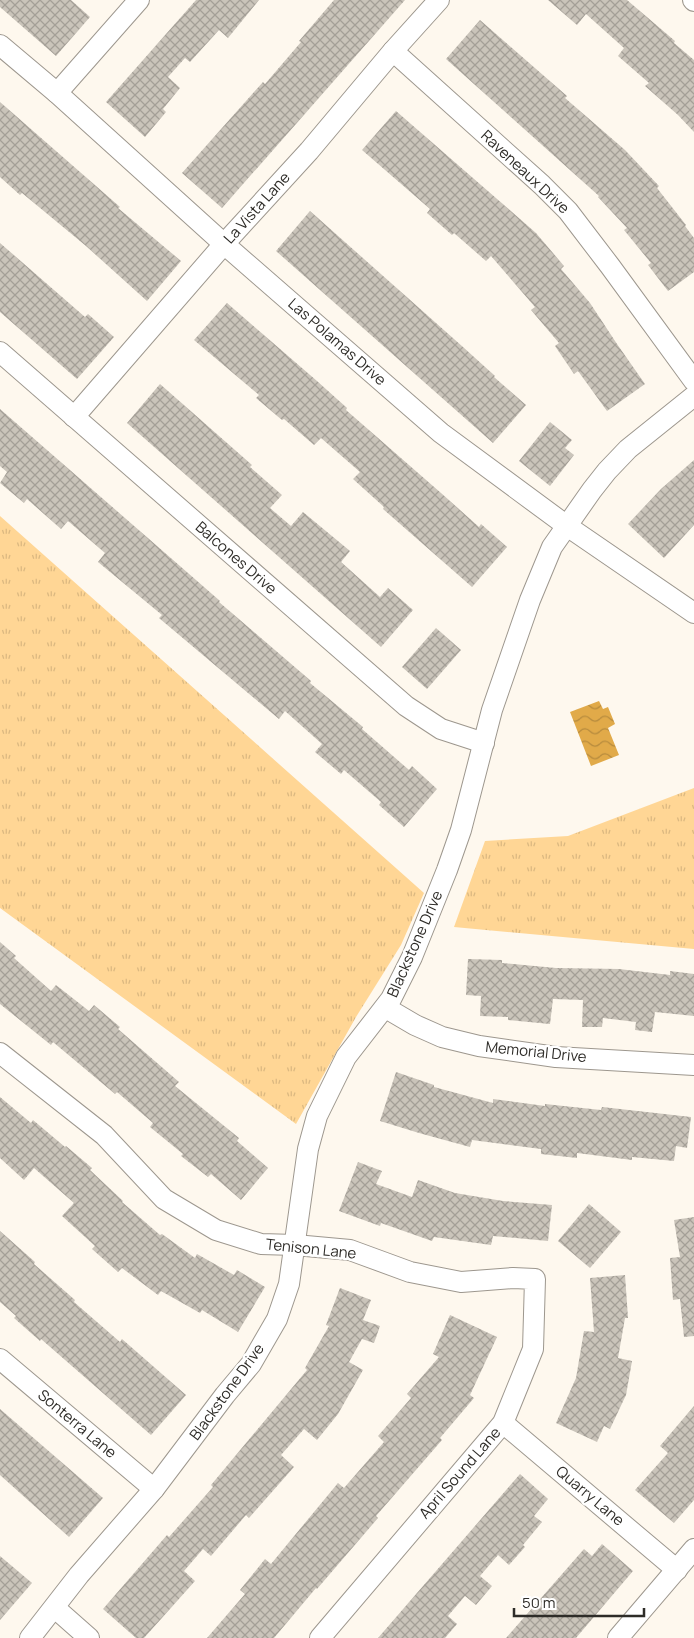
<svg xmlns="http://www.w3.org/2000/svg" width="694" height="1638" font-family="Manrope,sans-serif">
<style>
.grass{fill:url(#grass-tufts)}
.water{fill:url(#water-waves)}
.building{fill:url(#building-cross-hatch)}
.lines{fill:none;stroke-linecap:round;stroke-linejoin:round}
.minor-casing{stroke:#9d978e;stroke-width:22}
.minor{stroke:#fff;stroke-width:20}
.labels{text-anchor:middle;stroke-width:5;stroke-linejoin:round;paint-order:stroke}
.street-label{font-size:15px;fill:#2e2c28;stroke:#fff}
</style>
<defs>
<pattern id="grass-tufts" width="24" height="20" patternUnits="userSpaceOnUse" patternTransform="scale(1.25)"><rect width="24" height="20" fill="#ffd695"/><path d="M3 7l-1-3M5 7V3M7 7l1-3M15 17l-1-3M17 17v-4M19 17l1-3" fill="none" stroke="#dbb880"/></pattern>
<pattern id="water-waves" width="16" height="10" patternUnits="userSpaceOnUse" patternTransform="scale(1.25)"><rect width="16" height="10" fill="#e1aa49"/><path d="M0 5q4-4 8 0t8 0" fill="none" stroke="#b78b3d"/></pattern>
<pattern id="building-cross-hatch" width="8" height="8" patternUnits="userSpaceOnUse" patternTransform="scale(1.25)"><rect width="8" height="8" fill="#cac4ba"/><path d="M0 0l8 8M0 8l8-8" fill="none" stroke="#a49f97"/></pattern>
</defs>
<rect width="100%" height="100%" fill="#fef8ee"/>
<g class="grass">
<path d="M0 516 424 893 401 945 356 1017 296 1124 0 908Z"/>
<path d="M694 788V949L454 927 485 841 568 836Z"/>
</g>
<path class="water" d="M599 701 603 709 608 707 615 724 608 728 619 755 591 766 570 712Z"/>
<g class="building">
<path d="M0 0H71L90 17 56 56 0 7Z"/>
<path d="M196 0H259L228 38 219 30 190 62 185 58 168 77 180 88 163 109 166 112 145 137 106 102Z"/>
<path d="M334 0H405L222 208 182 173 263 82 265 84 301 42 299 41Z"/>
<path d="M548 0H627L675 41 674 43 694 60V132L678 115 645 86 649 83 618 56 624 48 586 14 577 25Z"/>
<path d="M480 20 567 96 565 98 625 150 659 186 657 188 686 225 685 226 694 238V272L668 291 648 265 651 263 624 230 627 228 598 197 599 196 446 59Z"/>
<path d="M0 102 120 207 118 208 181 261 147 301 86 246 22 193 20 195 0 177Z"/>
<path d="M396 111 536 233 564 266 561 269 590 303 617 344 645 384 607 411 578 371 574 374 555 346 559 343 531 310 535 307 491 256 486 261 454 233 452 235 427 213 430 209 362 150Z"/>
<path d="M310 211 463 347 495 376 494 377 526 405 493 443 276 251Z"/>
<path d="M0 243 85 317 88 314 114 337 77 379 0 312Z"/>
<path d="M227 303 317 381 347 408 346 410 441 493 479 527 481 524 507 547 472 587 383 509 384 507 353 479 360 472 321 438 314 445 284 419 282 420 256 398 259 395 194 340Z"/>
<path d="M160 384 252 465 250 467 282 495 270 508 291 526 303 512 350 551 341 562 380 597 388 588 413 610 381 647 127 423Z"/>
<path d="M0 409 188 573 220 601 219 602 311 681 310 683 363 727 362 729 409 770 412 766 437 789 404 827 379 805 381 802 344 770 341 774 315 752 322 744 285 711 279 719 159 618 162 615 98 562 105 553 68 521 61 529 27 499 24 503 0 483 7 472 0 466Z"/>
<path d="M550 422 572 440 565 448 574 455 550 486 519 461Z"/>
<path d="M694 460V525L664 558 628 524 661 489Z"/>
<path d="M436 628 461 650 427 689 402 667Z"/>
<path d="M0 942 16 956 14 958 51 991 56 985 89 1011 94 1005 120 1027 118 1029 179 1082 175 1086 239 1138 237 1141 268 1168 241 1200 211 1174 208 1177 181 1156 183 1154 150 1127 153 1123 117 1092 115 1094 53 1042 51 1045 0 1004Z"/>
<path d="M468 959 502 960V963L556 968 619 969 670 975V971L694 974V1016L655 1012 652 1032 635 1030 636 1022 603 1018 602 1027H582L583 1000 553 999 550 1024 508 1020V1017L480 1016 481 996 466 995Z"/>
<path d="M396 1072 434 1085V1087L493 1103V1099L545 1106V1104L601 1110 602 1107 691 1117 687 1148 676 1146 674 1161 632 1157V1160L577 1153V1158L541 1154V1149L472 1140 470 1147 419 1133 380 1121Z"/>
<path d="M0 1097 31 1123 33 1120 65 1147 66 1146 92 1168 90 1170 123 1201 122 1202 160 1235 162 1234 195 1258 197 1254 234 1275 237 1270 265 1287 238 1332 202 1310 200 1313 161 1291 158 1295 122 1268 118 1272 92 1249 95 1246 62 1216 74 1203 34 1168 24 1180 0 1158Z"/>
<path d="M358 1162 382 1171 376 1184 412 1197 418 1180 455 1193 503 1201 552 1205 548 1241 493 1236 491 1245 434 1237 432 1241 381 1223 380 1226 339 1211Z"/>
<path d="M589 1204 621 1232 590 1268 558 1241Z"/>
<path d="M694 1217V1336L684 1337 680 1299 673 1300 670 1258 680 1257 674 1220Z"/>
<path d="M0 1231 35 1262 34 1264 75 1300 74 1302 120 1342 122 1339 186 1395 151 1435 41 1339 40 1341 14 1318 16 1316 0 1302Z"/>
<path d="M625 1275 628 1318H625L618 1358 632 1361 626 1395 610 1429 604 1426 597 1442 556 1423 576 1378 584 1331 594 1332 590 1278Z"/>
<path d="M340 1288 371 1300 363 1320 380 1326 374 1343 362 1339 349 1362 363 1370 338 1414 317 1440 304 1429 281 1455 294 1467 249 1518 246 1515 211 1556 203 1549 184 1571 195 1581 144 1638H136L103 1609 167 1535 169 1537 213 1487 211 1485 307 1370 305 1368 329 1326 326 1325Z"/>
<path d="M450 1315 497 1337 470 1395 474 1398 440 1438 442 1440 376 1516 378 1518 317 1589 316 1588 274 1638H207L245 1594 240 1590 265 1559 271 1564 338 1483 344 1488 384 1442 378 1436 411 1398 407 1394 439 1357 433 1354Z"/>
<path d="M694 1406V1500L674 1523 635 1490 668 1453 660 1446Z"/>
<path d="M0 1409 103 1498 69 1537 0 1475Z"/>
<path d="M520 1474 548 1499 534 1516 542 1522 523 1545 525 1547 509 1565 498 1555 480 1576 492 1586 476 1605 465 1596 448 1616 457 1624 445 1638H378Z"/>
<path d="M602 1544 633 1571 576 1638H506L584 1549 592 1556Z"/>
<path d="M0 1556 32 1583 0 1620Z"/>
</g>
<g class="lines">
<g class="minor-casing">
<g id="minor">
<path d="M693 0 694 1"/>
<path d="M0 45 57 93 224 244 441 433 567 526 694 613"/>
<path d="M393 51 542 185 568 211 610 266 694 381"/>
<path d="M57 93 139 0"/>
<path d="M0 352 406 706 441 729 484 743"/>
<path d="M74 417 224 244 309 151 393 51 439 0"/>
<path d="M386 1008 415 1025 442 1037 479 1046 556 1057 694 1065"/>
<path d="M0 1053 104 1135 164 1199 216 1230 261 1244 295 1245 350 1250 410 1272 461 1282 513 1278 535 1279 533 1349 503 1423 320 1638"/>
<path d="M0 1359 154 1489"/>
<path d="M503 1423 677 1570"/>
<path d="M55 1608 89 1638"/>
<path d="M30 1638 79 1575 154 1489 225 1395 251 1364 277 1319 289 1284 308 1149 317 1116 346 1057 391 999 412 957 447 870 461 830 492 710 530 600 552 547 592 490 607 471 628 449 694 396"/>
<path d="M618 1638 694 1549"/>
</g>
</g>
<use href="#minor" class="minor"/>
</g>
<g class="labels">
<g class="street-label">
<text transform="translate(525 172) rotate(43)" y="5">Raveneaux Drive</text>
<text transform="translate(257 208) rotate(-48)" y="5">La Vista Lane</text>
<text transform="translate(337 342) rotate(41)" y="5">Las Polamas Drive</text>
<text transform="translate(236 558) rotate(41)" y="5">Balcones Drive</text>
<text transform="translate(415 944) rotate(-66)" y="5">Blackstone Drive</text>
<text transform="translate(536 1052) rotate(6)" y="5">Memorial Drive</text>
<text transform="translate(311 1249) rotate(6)" y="5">Tenison Lane</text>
<text transform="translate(227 1392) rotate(-54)" y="5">Blackstone Drive</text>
<text transform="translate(77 1424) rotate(40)" y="5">Sonterra Lane</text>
<text transform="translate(460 1473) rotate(-49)" y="5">April Sound Lane</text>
<text transform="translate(590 1496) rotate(40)" y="5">Quarry Lane</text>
</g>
</g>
<path d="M514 1608v8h130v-8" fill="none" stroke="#2e2c28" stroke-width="2.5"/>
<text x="522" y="1608" font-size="15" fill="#2e2c28" stroke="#ffffff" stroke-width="4" paint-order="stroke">50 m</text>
</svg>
